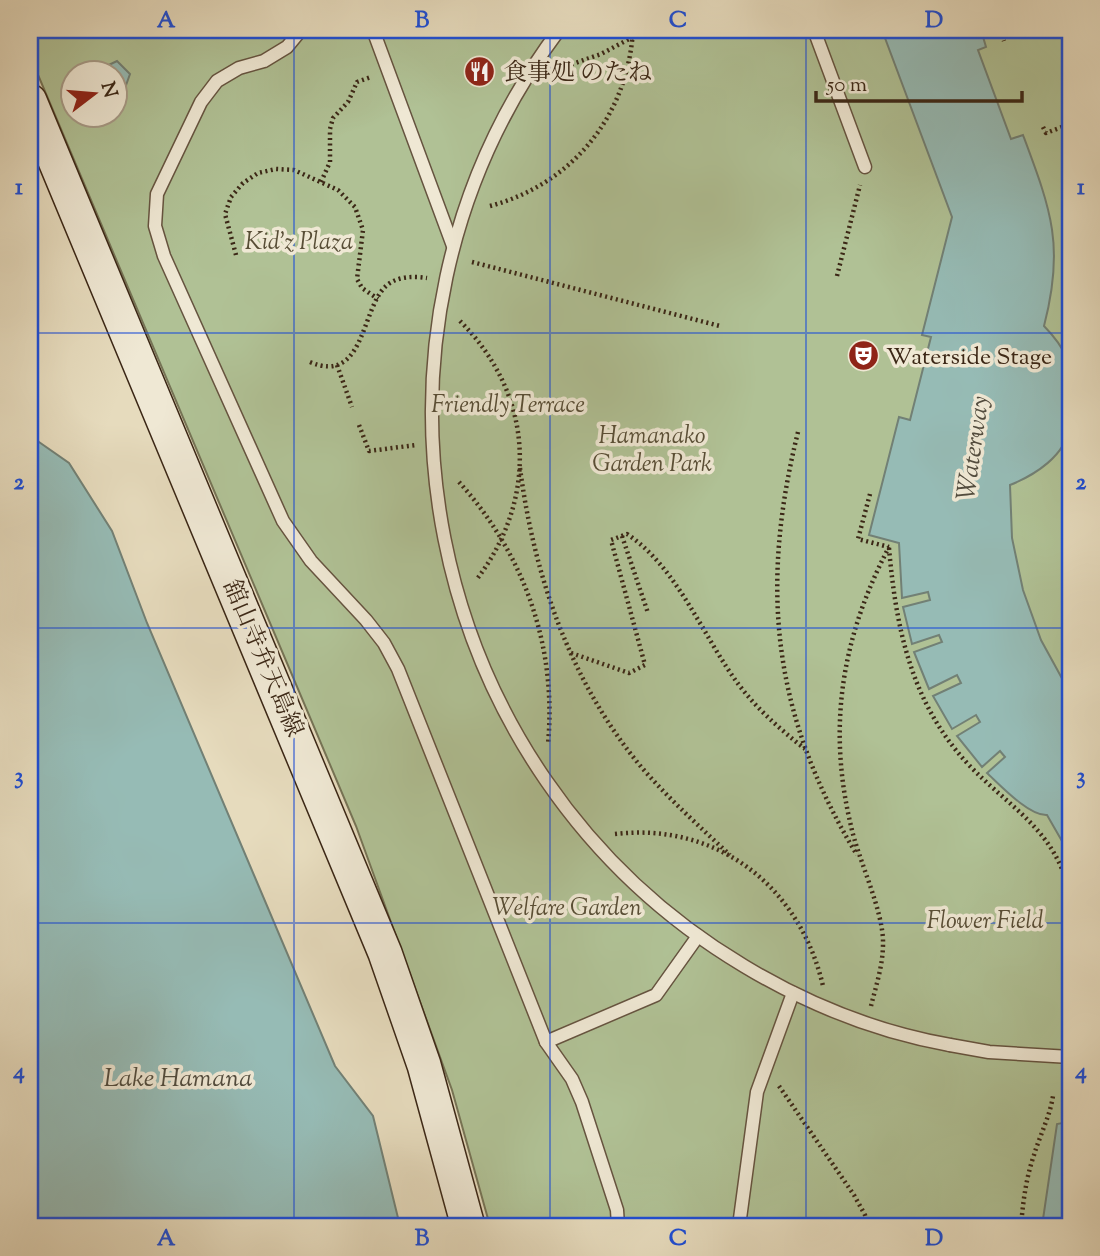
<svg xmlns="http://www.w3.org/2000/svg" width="1100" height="1256" font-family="'Sorts Mill Goudy','Noto Serif JP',serif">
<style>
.green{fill:#b0c195;stroke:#767456;stroke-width:2;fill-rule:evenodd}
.water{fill:#96bbb5;stroke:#728075;stroke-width:2}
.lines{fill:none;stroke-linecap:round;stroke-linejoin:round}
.lane-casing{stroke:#665440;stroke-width:15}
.secondary-casing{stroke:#3b2716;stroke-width:36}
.path{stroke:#3b2716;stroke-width:4.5;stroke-dasharray:2 3.5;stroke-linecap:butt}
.lane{stroke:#efe8d4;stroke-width:12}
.secondary{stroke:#efe8d4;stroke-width:33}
.lane-bridge-casing{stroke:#665440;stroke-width:15;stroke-linecap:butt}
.lane-bridge{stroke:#efe8d4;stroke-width:12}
.grid{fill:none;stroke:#1d4ed8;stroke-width:2;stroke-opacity:0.55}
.labels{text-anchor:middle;stroke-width:7;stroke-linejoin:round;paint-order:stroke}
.poi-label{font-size:24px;fill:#3b2716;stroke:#efe8d4;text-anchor:start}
.park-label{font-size:24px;font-style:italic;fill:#584e36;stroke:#efe8d4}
.street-label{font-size:24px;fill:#3b2716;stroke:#efe8d4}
.water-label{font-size:26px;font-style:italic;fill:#524c3e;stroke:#efe8d4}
.neatline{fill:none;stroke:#1d4ed8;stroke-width:2.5}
.grid-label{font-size:23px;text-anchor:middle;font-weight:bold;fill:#1d4ed8}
</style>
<rect width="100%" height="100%" fill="#e6dbbd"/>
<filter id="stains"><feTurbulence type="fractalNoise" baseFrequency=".00286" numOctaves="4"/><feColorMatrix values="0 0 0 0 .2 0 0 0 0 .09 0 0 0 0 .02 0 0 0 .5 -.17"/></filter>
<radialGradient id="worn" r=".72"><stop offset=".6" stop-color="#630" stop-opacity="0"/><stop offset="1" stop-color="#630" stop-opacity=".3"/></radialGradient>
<path class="green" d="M30,30H1070V1226H490L452,1090L356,826L30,56ZM74,74H116V116H74Z"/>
<g class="water">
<path d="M882,30H981L986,47L978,50L1011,139L1023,135C1051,210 1065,246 1044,326C1068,351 1070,361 1070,394C1070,405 1072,417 1070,427C1065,456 1035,475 1010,485L1012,538L1023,590L1041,640L1070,693V855L1047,815C1029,816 1000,785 987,773L1005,757L1000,751L982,767L957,736L980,722L976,715L952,729L933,696L961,683L957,675L929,689L914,652L942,642L939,635L912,644L903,607L930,600L928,592L902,598L899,543L869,535L899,417L910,420L931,337L922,335L952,217Z"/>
<polygon points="117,61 130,74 116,113 116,74 92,73"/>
<polygon points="30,433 39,442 69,463 112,531 147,623 335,1066 373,1116 400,1226 30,1226"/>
<polygon points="1070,1079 1070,1226 1042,1226 1057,1124 1063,1123"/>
</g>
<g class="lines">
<defs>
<g id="lane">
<polyline points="301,30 287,47 264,61 239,68 217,81 201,102 157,194 155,226 164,256 283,521 311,561 366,620 384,643 398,669 546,1042 572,1079 582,1102 617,1210 618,1226"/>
<polyline points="373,30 453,246"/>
<path d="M559,30C332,333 419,772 744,966C807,1004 877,1032 950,1045"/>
<polyline points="814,30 865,167"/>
<polyline points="546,1042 656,995 698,936"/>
<polyline points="739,1226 757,1092 793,993"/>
</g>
<polyline id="secondary" points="30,101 385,953 424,1065 468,1226"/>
</defs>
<use href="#lane" class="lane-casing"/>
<use href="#secondary" class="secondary-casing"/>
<g class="path">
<polyline points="1000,30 1004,41"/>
<polyline points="561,68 601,54 646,30"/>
<polyline points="1043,127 1046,133 1070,124"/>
<polyline points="321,182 330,162 330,129 333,118 348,102 357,82 371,77"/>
<path d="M490,206C573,184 628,115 633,30"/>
<polyline points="236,255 225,214 231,197 243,183 258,173 276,169 294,170 338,190 355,207 363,230 357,279 362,288 378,299"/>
<polyline points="472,262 720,326"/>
<polyline points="837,276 860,185"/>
<path d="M460,321C534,395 539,497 477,579"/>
<path d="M310,362C364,385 361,311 385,287C396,276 413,276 427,278"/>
<polyline points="337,365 352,407"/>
<polyline points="359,425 369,451 416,445"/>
<path d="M798,432C759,589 773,716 857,855"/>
<path d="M520,468C534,576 571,684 643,769C670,800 700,827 730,855"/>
<path d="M459,482C524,554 557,646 548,744"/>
<polyline points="870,494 858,539 889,547"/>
<polyline points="622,536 648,613"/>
<path d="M889,548C896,628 911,702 967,763C1009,808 1056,829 1070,895"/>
<path d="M571,653L629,673L645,665L611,540L627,534C678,568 703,637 739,685C758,710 780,729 805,749"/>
<path d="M615,834C718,822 800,887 823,986"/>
<path d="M871,1006C876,986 883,965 883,944C884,912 858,859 851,826C827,726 842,637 889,547"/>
<polyline points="1064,1033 1070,990"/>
<polyline points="779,1086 854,1195 865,1215 868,1226"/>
<path d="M1021,1226C1023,1202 1026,1178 1034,1155C1040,1135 1050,1116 1053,1096"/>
</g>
<use href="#lane" class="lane"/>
<use href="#secondary" class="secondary"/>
<defs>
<polyline id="lane-bridge" points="950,1045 989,1052 1070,1057"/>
</defs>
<use href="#lane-bridge" class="lane-bridge-casing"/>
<use href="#lane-bridge" class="lane-bridge"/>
</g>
<path class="grid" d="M294,30V1226M550,30V1226M806,30V1226M30,333H1070M30,628H1070M30,923H1070"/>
<defs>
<symbol id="restaurant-disc" viewBox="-11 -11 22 22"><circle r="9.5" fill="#8f2418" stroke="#efe8d4"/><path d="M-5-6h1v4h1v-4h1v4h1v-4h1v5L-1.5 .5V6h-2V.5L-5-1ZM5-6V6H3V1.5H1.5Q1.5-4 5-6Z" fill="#fff"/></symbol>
<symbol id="theatre-disc" viewBox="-11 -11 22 22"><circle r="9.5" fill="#8f2418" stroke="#efe8d4"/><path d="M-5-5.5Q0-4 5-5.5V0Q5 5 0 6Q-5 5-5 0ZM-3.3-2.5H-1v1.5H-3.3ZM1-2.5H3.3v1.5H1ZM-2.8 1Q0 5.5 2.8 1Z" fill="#fff"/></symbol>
</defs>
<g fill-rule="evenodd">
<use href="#restaurant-disc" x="462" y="54" width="35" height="35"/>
<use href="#theatre-disc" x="846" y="338" width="35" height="35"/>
</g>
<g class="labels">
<g class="poi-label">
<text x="503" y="80">食事処 のたね</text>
<text x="886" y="364">Waterside Stage</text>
</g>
<g class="park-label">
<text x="299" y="249">Kid'z Plaza</text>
<text x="508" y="412">Friendly Terrace</text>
<text x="652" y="443">Hamanako<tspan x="652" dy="28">Garden Park</tspan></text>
<text x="567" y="915">Welfare Garden</text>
<text x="985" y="928">Flower Field</text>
</g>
<g class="street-label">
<text transform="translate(264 658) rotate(67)" y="8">舘山寺弁天島線</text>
</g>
<g class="water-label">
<text transform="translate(972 448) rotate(-82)" y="9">Waterway</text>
<text x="178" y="1086">Lake Hamana</text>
</g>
</g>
<rect width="1100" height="1256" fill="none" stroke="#e6dbbd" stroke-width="77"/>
<g transform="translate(94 94) rotate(74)"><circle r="33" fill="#efe8d4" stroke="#a79b88" stroke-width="2"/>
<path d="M0-5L12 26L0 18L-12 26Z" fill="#8f2418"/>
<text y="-10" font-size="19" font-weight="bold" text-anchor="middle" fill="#3b2716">N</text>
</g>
<path d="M816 91v10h206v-10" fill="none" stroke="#3b2716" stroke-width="3.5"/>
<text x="827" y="91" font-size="21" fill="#3b2716" stroke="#efe8d4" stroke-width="5" paint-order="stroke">50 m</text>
<rect x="38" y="38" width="1024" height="1180" class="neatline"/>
<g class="grid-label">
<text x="166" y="27">A</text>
<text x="422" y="27">B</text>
<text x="678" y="27">C</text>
<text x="934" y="27">D</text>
<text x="19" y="194">1</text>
<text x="1081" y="194">1</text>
<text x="19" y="489">2</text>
<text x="1081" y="489">2</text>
<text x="19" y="783">3</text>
<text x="1081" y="783">3</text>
<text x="19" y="1078">4</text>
<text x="1081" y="1078">4</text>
<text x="166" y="1245">A</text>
<text x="422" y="1245">B</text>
<text x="678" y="1245">C</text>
<text x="934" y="1245">D</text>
</g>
<rect width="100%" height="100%" filter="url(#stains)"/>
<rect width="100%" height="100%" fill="url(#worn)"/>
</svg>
